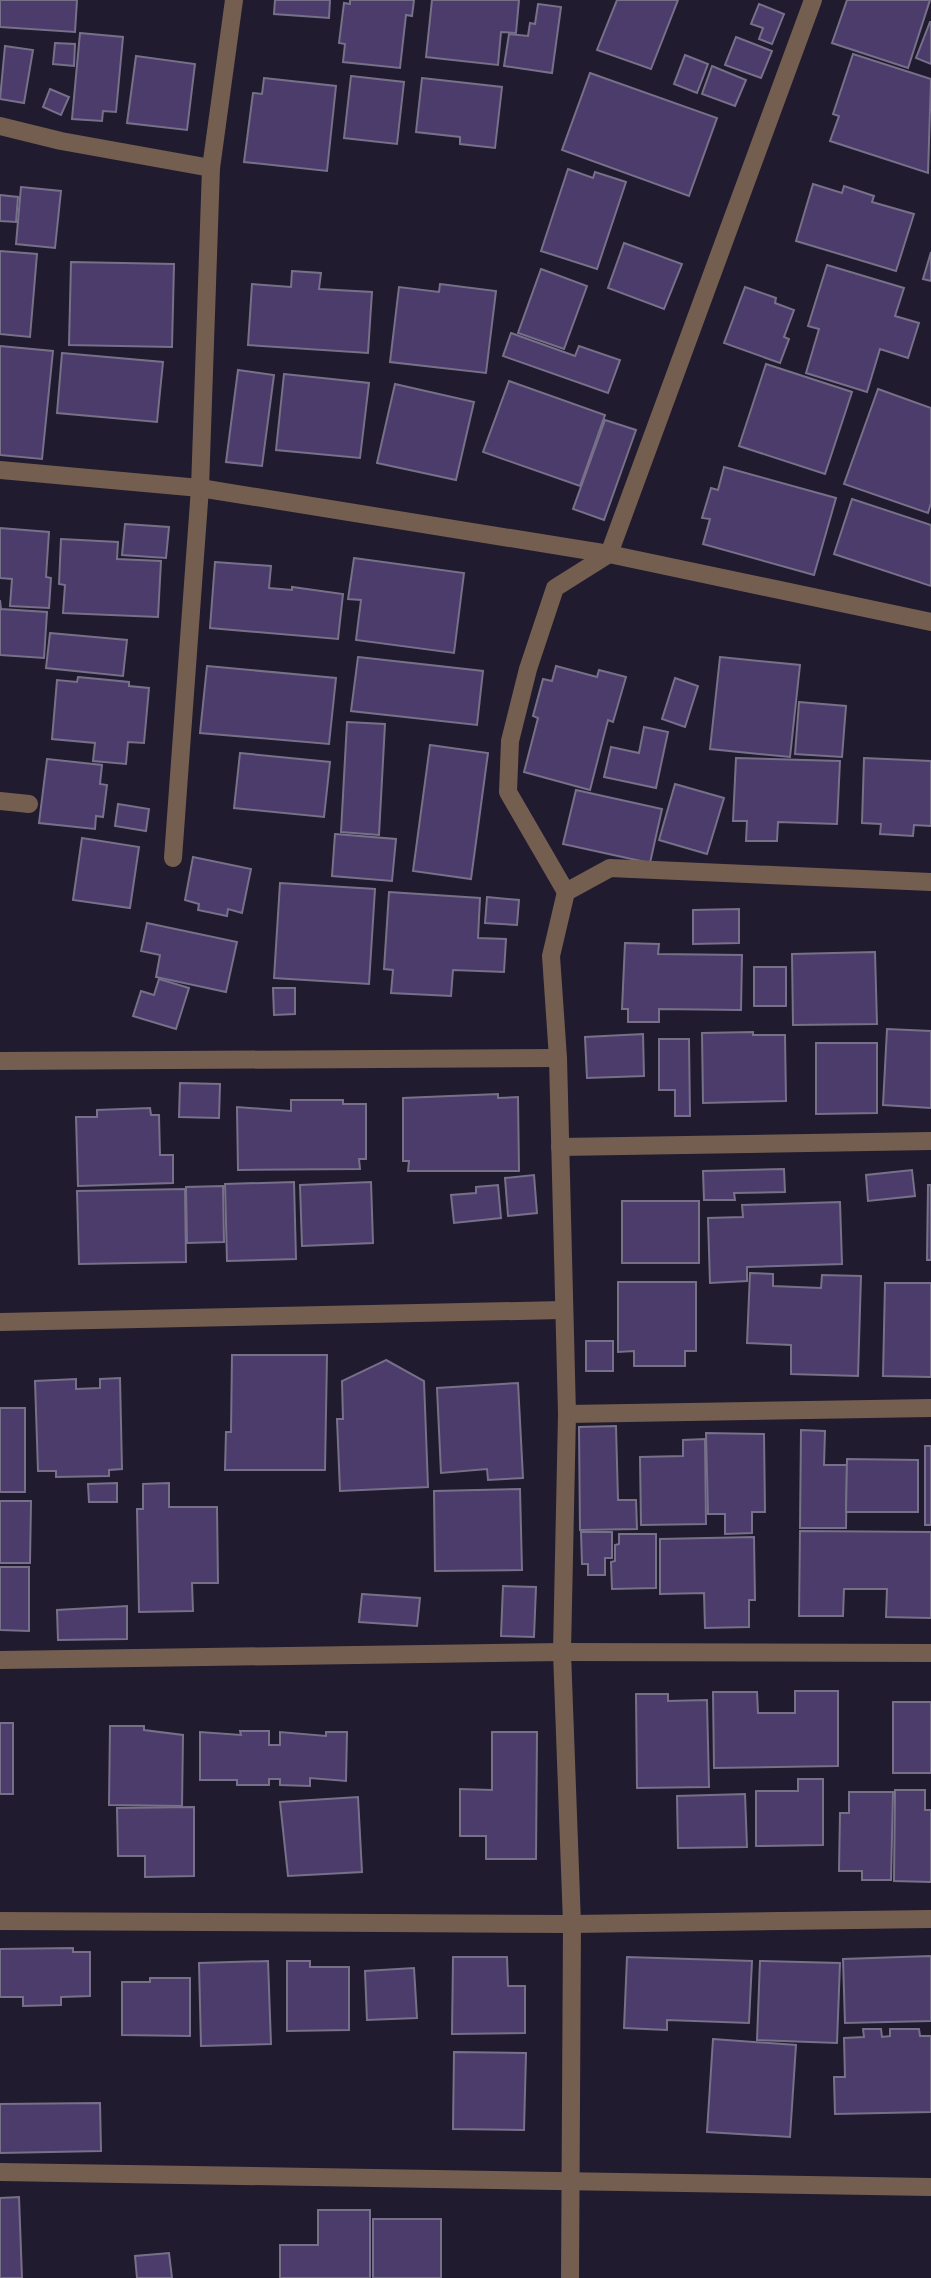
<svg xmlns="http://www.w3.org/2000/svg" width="931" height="2278" font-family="'DejaVu Sans',sans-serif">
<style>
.building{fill:#4b3c6b;stroke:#777089;stroke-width:2}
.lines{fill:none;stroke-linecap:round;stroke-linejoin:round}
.minor{stroke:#745e50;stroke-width:18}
</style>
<rect width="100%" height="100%" fill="#211b2f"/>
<g class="building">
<polygon points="0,0 77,0 75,32 0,27"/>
<polygon points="275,0 330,0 329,18 274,14"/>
<polygon points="350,0 414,0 412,16 406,15 400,68 343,62 345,44 339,43 344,3 350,4"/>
<polygon points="432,0 519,0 516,33 501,32 498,65 426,57"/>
<polygon points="617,0 678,0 651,69 597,50"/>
<polygon points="847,0 930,0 908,68 832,43"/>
<polygon points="538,4 561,7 552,73 504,66 509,34 528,36 530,23 535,24"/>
<polygon points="759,4 784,14 772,44 759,39 763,28 751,24"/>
<polygon points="930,22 931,22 931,64 916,58"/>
<polygon points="80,33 123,37 116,112 103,111 102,121 72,119"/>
<polygon points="736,37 772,51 761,78 725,65"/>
<polygon points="55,43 75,44 74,66 53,64"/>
<polygon points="5,46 33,50 24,103 0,99"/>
<polygon points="853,54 931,79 928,173 830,141 839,116 833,114"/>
<polygon points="685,55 708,64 697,93 674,84"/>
<polygon points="136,56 195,64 187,130 127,123"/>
<polygon points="712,66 746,80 735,106 702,94"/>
<polygon points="590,73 717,118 689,196 562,150"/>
<polygon points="351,76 404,82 397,144 344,138"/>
<polygon points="264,78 336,86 327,171 244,162 253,93 262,94"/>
<polygon points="422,78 502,87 495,148 460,144 460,137 416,132"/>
<polygon points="50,89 69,97 61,115 43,107"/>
<polygon points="568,169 593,178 595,172 626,182 597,269 541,251"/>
<polygon points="813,184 842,193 844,186 874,196 872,202 914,214 896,271 796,241"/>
<polygon points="21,187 61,191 55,248 16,244"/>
<polygon points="0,195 18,197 16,222 0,221"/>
<polygon points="624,243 682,264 664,309 608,288"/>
<polygon points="0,251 37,254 30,337 0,334"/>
<polygon points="931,252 931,281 923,279"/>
<polygon points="71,262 174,264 172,347 69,345"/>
<polygon points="827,265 904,288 895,316 919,323 908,358 880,349 867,392 806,373 819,329 808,326"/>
<polygon points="541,269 587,286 564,349 518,333"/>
<polygon points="292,271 321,273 319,289 372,292 368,353 248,345 252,284 291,287"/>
<polygon points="440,284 496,291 486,373 390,362 399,287 439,292"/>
<polygon points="745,287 776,298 775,303 794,310 784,337 789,339 780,363 724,343"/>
<polygon points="511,333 575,356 579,346 620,360 608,393 503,356"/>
<polygon points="0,346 53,351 42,459 0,455"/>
<polygon points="62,353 163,362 157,422 57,413"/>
<polygon points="766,364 852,392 825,474 739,446"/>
<polygon points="238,370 274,375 262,466 226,462"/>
<polygon points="284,374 369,383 360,458 276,450"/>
<polygon points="509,381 605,415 580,486 483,452"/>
<polygon points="395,384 474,402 456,480 377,463"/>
<polygon points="878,389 931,408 931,503 928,513 844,484"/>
<polygon points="605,420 636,430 604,520 573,509"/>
<polygon points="724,467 836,498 814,575 703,544 710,519 702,518 711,488 718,490"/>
<polygon points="852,499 931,525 931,586 834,554"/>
<polygon points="125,524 169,527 166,558 122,555"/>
<polygon points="0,528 49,532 46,577 51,578 49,608 10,606 12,579 0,578"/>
<polygon points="61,539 118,542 117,559 161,561 158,617 63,613 65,585 59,584"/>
<polygon points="354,558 464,573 454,653 356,640 361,600 348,599"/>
<polygon points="215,562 271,566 269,588 292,590 292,587 343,594 338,639 210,628"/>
<polygon points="0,600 1,609 47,612 44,658 0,655"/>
<polygon points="50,633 127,640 123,676 46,668"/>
<polygon points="358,657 483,671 477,725 351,711"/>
<polygon points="720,657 800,665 790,757 710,749"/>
<polygon points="207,666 336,678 329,744 200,733"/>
<polygon points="556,666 597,677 599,670 626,677 613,722 608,720 590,790 524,772 538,718 533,716 543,679 552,681"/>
<polygon points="78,677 129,682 129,686 149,688 144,743 128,742 126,764 93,761 95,743 52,739 57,680 77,682"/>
<polygon points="675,678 698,686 685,727 662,719"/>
<polygon points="799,702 846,706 842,757 795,754"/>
<polygon points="347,722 385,724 379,835 341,832"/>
<polygon points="644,727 668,732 656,788 604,777 611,747 639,753"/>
<polygon points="430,745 488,753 471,879 413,871"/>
<polygon points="240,753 330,762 324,817 234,808"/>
<polygon points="736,758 840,761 837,824 778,822 777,841 746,841 747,821 733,821"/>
<polygon points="864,758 931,761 931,826 914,825 913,836 880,834 881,824 862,823"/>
<polygon points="47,759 102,765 100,784 107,785 103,817 96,816 95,829 39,823"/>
<polygon points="675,784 724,798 707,854 659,840"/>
<polygon points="576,790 662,809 650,863 563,844"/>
<polygon points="118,804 149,809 146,831 115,826"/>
<polygon points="335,834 396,839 392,881 332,876"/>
<polygon points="82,838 139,847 130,908 73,900"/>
<polygon points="193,857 251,869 242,913 228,909 227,916 198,910 199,904 185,900"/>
<polygon points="280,883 375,889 369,984 274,978"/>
<polygon points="389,892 480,898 478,938 506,939 504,972 453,970 451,996 391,993 393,970 384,969"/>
<polygon points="487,897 519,900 517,925 485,923"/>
<polygon points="739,909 739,943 693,944 693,910"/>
<polygon points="147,923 237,942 226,992 156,977 160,955 141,951"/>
<polygon points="625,943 659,944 658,954 742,955 741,1010 659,1009 659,1022 628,1022 628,1009 622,1009"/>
<polygon points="875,952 877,1024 793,1025 792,954"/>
<rect x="754" y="967" width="32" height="39"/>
<polygon points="159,979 189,988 176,1029 133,1016 141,991 154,995"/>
<polygon points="273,988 295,988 295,1014 274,1015"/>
<polygon points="887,1029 931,1031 931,1108 883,1105"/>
<polygon points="753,1032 753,1035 785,1035 786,1101 703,1103 702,1033"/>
<polygon points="643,1034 644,1076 587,1078 585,1037"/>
<polygon points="659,1039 689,1039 690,1116 675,1116 675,1090 659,1090"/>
<polygon points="816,1043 877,1043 877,1113 816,1114"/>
<polygon points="180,1083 220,1084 219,1118 179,1117"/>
<polygon points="498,1094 498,1098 518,1097 519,1171 408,1171 409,1161 403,1161 403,1098"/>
<polygon points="291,1100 343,1100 343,1104 366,1104 366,1159 359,1159 360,1169 238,1170 237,1107 291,1111"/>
<polygon points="150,1108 151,1115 159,1115 160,1155 173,1155 173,1183 78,1186 76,1117 97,1117 97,1110"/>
<polygon points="784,1169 785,1192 734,1193 735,1200 704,1200 703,1171"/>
<polygon points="912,1170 915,1196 868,1201 866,1175"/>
<polygon points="534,1175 537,1213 508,1216 505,1178"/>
<polygon points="294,1182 296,1259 227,1261 225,1184"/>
<polygon points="371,1182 373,1243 302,1246 300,1185"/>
<polygon points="498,1185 501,1218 454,1223 451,1195 476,1193 476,1187"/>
<polygon points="928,1185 931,1185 931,1260 927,1260"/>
<polygon points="223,1186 224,1242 187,1243 186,1187"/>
<polygon points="185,1189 186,1262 79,1264 77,1191"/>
<rect x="622" y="1201" width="77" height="62"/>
<polygon points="840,1202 842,1264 747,1267 747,1281 710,1283 708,1218 743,1217 742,1205"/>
<polygon points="750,1273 773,1274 773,1286 821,1288 822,1275 861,1276 858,1376 791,1374 791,1345 747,1343"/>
<polygon points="618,1282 696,1282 696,1351 685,1351 685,1366 634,1366 634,1351 618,1352"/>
<polygon points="885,1283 931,1283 931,1377 883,1376"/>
<rect x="586" y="1341" width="27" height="30"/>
<polygon points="232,1355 327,1355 325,1470 225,1470 226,1432 231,1432"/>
<polygon points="386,1360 424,1381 428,1487 340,1491 337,1419 343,1419 342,1381"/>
<polygon points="120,1378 122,1469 109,1470 109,1476 56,1477 56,1471 38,1471 35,1381 76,1379 76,1389 100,1388 100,1379"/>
<polygon points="518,1383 523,1478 488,1480 487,1469 441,1473 437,1388"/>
<rect x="0" y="1408" width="25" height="84"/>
<polygon points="616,1426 618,1500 636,1500 637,1529 580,1530 579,1427"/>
<polygon points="801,1430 825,1431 824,1465 847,1465 846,1528 800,1528"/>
<polygon points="706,1433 764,1434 765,1512 752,1512 752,1533 725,1534 725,1514 708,1514"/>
<polygon points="705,1439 706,1524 641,1525 640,1457 683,1456 683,1440"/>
<rect x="925" y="1446" width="6" height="79"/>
<polygon points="847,1459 918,1460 918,1512 846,1512"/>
<polygon points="117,1483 117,1502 89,1502 88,1484"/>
<polygon points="169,1483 169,1507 217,1507 218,1583 192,1583 193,1611 139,1612 137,1509 143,1509 143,1484"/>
<polygon points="520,1489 522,1570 435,1571 434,1491"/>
<polygon points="0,1501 31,1501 30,1563 0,1563"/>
<polygon points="800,1531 931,1532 931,1618 886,1617 887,1589 844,1589 843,1616 799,1616"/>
<polygon points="581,1532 612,1532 612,1558 605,1558 605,1575 588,1575 588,1564 582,1564"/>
<polygon points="619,1534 656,1534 656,1588 612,1589 611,1562 615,1561 615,1545 619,1544"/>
<polygon points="754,1537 755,1600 749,1600 749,1627 705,1628 704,1593 660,1594 660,1539"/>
<polygon points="0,1567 29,1567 29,1631 0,1630"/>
<polygon points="503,1586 536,1587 534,1637 501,1636"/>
<polygon points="362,1594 420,1598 417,1626 359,1622"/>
<polygon points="127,1606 127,1639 58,1640 57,1610"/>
<polygon points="795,1691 838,1691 838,1766 714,1768 713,1692 757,1692 758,1713 795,1713"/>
<polygon points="636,1694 668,1694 668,1701 707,1700 709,1787 637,1788"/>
<rect x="893" y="1702" width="38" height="71"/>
<rect x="0" y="1723" width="13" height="71"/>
<polygon points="110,1726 144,1726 144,1730 183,1735 182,1806 109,1805"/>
<polygon points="240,1731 269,1731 269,1745 280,1745 280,1732 326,1736 326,1732 347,1732 346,1781 310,1778 310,1786 280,1785 280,1779 269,1779 269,1785 237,1785 237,1780 200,1780 200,1732 241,1735"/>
<polygon points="492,1732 537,1732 536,1859 486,1859 486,1836 460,1836 460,1789 492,1790"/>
<polygon points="798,1779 823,1779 823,1845 756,1846 756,1791 798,1791"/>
<polygon points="895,1790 925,1790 925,1810 931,1810 931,1882 894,1881"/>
<polygon points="849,1792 893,1792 891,1880 862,1880 862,1871 839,1871 840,1813 849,1813"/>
<polygon points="745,1794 747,1847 678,1848 677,1796"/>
<polygon points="358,1797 362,1872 288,1876 280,1802"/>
<polygon points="194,1807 194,1876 145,1877 145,1856 118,1856 117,1808"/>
<polygon points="73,1948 73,1952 90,1952 90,1996 61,1997 61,2005 23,2006 23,1997 0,1997 0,1949"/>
<polygon points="931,1956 931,2021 845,2023 843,1959"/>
<polygon points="453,1957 507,1957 508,1986 525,1986 525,2033 452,2034"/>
<polygon points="627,1957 752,1961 749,2023 667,2020 667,2030 624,2028"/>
<polygon points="268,1961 271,2044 201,2046 199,1963"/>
<polygon points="287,1961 310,1961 310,1967 349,1967 349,2030 287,2031"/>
<polygon points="760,1961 840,1963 837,2043 757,2040"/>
<polygon points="414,1968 417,2018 367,2020 365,1971"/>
<polygon points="150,1978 190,1978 190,2036 122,2035 122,1982 150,1982"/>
<polygon points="863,2029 881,2029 882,2037 890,2036 890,2029 919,2029 920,2036 931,2036 931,2112 835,2114 834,2077 845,2077 844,2038 864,2037"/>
<polygon points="713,2039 796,2045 790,2137 707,2132"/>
<polygon points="454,2052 526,2053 524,2130 453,2129"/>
<polygon points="100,2103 101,2151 0,2153 0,2104"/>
<polygon points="19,2197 22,2278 0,2278 0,2198"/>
<polygon points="318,2210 370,2210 370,2278 280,2278 280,2245 318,2245"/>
<rect x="373" y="2219" width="68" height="59"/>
<polygon points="169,2253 172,2278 137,2278 135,2256"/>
</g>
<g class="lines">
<g class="minor">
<polyline points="0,126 61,141 211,168"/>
<polyline points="0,470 200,488 609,554 931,622"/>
<polyline points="0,801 29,804"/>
<polyline points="173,858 200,488 211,168 234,0"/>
<polyline points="566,892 508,792 510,741 528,669 555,588 609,554 813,0"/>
<polyline points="0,1061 558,1058"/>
<polyline points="560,1147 931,1141"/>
<polyline points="0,1322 562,1310"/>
<polyline points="567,1414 931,1408"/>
<polyline points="0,1660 562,1652 931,1653"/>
<polyline points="0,1921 572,1924 931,1919"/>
<polyline points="0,2172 931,2187"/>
<polyline points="570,2278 572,1924 562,1652 567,1414 558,1058 551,956 566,892 610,868 931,882"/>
</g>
</g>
</svg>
